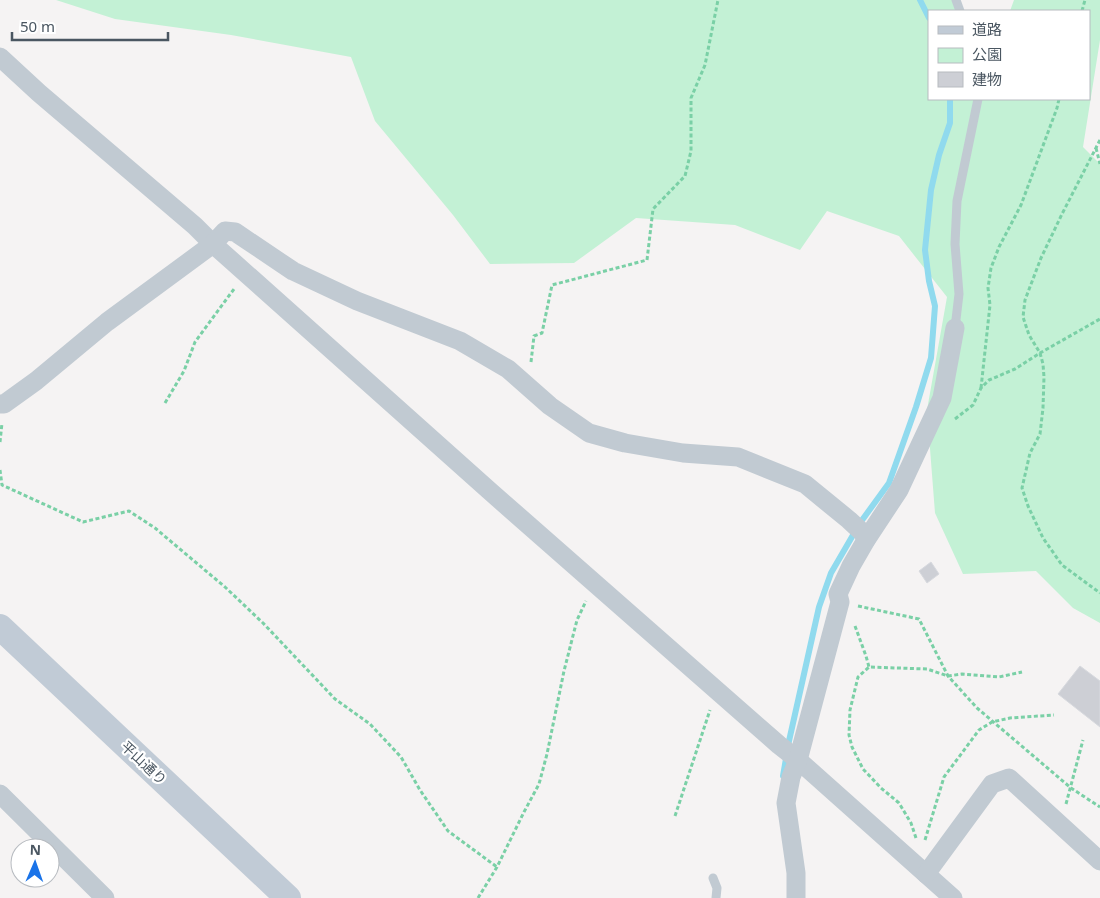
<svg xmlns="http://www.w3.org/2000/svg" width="1100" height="898" font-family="'Noto Sans','Noto Sans JP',sans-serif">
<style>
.green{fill:#c3f1d5}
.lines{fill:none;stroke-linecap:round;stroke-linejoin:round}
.stream{stroke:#90daee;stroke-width:6}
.building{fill:#cdcfd5;stroke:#d7d9de}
.path{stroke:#7ad0a6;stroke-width:3;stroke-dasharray:4 2.5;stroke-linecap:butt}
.lane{stroke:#c1cad2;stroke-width:9}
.street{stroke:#c1cad2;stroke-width:19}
.secondary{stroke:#c1cbd6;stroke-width:26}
.labels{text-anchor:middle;stroke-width:4.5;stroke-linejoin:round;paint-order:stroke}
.street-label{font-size:14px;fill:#4a5661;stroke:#fff}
</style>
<rect width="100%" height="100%" fill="#f5f3f3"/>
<polygon class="green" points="56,0 955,0 964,11 929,11 929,99 1089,99 1089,11 1010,11 1014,0 1100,0 1100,40 1083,147 1100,164 1100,623 1073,608 1036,571 963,574 935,513 927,410 947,297 899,236 827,211 800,250 735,225 636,218 574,263 490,264 453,215 375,121 351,57 231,35 115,19"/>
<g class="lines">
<g class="stream">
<polyline points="920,0 929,18"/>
<polyline points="783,776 789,741 819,607 831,573 860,523 889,483 916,407 931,358 935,306 929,281 925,250 931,190 939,155 950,123 950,99"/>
</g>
</g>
<g class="building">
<polygon points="931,562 939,574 927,583 919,571"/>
<polygon points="1080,666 1100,681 1100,727 1058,694"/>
</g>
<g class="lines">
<g class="path">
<polyline points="1082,11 1085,0"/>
<polyline points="1100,140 1062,214 1041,258 1025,300 1023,317 1029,335 1040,353 1043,364 1044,377 1043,408 1040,434 1030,453 1022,488 1028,506 1043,538 1062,565 1100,593"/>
<polyline points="1096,148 1100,164"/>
<polyline points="531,362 534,336 542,333 552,285 647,260 653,209 685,176 691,151 691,98 705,65 718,0"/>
<polyline points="981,388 990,305 988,288 991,268 999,247 1021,205 1057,108 1059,99"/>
<polyline points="165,403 184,371 195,342 234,289"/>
<polyline points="955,419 973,405 981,388 989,380 1015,369 1040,353 1100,319"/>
<polyline points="0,442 2,423"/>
<polyline points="0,470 2,485 83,522 129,511 155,528 225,587 263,623 335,699 370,724 401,757 420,790 448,831 497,867"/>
<polyline points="858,606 919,619 948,676 977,708 1071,788 1100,807"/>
<polyline points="855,626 866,656 869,667"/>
<polyline points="1066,804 1083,740"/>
<polyline points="675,816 710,710"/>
<polyline points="916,838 911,823 899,803 881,788 863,769 852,747 849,735 850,710 858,677 869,667 927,669 948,676 962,674 999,677 1022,672"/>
<polyline points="925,840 944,777 979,730 992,722 1010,718 1054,715"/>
<polyline points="478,898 497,867 524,812 539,784 547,754 564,671 577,620 586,601"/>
</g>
<g class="lane">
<polyline points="956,0 960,11"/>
<polyline points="955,328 959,294 955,244 957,201 978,99"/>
<polyline points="713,878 717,888 716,898"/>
</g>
<g class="street">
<polyline points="0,57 39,93 195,226 213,244 492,493 779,745 798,760 953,898"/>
<polyline points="0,404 4,404 36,381 107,322 213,244 225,231 235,232 293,271 357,301 460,341 508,369 550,406 589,433 625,443 683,453 738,457 805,484 849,520 863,533 866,540"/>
<polyline points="0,794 105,898"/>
<polyline points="926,874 992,784 1009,778 1100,861"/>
<polyline points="796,898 796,873 786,803 791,777 798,760 840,602 838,594 851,566 866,540 899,490 942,398 955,328"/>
</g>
<polyline class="secondary" points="0,627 288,898"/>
</g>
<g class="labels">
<g class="street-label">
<text transform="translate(144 763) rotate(43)" y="5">平山通り</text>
</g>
</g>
<rect x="928" y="10" width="162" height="90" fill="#ffffff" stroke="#b7bbc0"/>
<rect x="938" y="26" width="25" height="8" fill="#c1cbd6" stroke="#b7bbc0"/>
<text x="972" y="35" font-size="15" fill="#4a5661">道路</text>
<rect x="938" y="48" width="25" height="15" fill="#c3f1d5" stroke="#b7bbc0"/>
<text x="972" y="60" font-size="15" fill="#4a5661">公園</text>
<rect x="938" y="72" width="25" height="15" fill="#cdcfd5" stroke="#b7bbc0"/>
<text x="972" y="85" font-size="15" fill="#4a5661">建物</text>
<g transform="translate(35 863) rotate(2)"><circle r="24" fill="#ffffff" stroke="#b7bbc0"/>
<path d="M0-4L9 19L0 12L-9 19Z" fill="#1a73e8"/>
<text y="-8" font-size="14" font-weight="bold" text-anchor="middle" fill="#4a5661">N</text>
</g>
<path d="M12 32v8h156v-8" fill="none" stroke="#4a5661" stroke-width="2.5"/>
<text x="20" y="32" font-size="15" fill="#4a5661" stroke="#ffffff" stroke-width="4" paint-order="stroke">50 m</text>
</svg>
